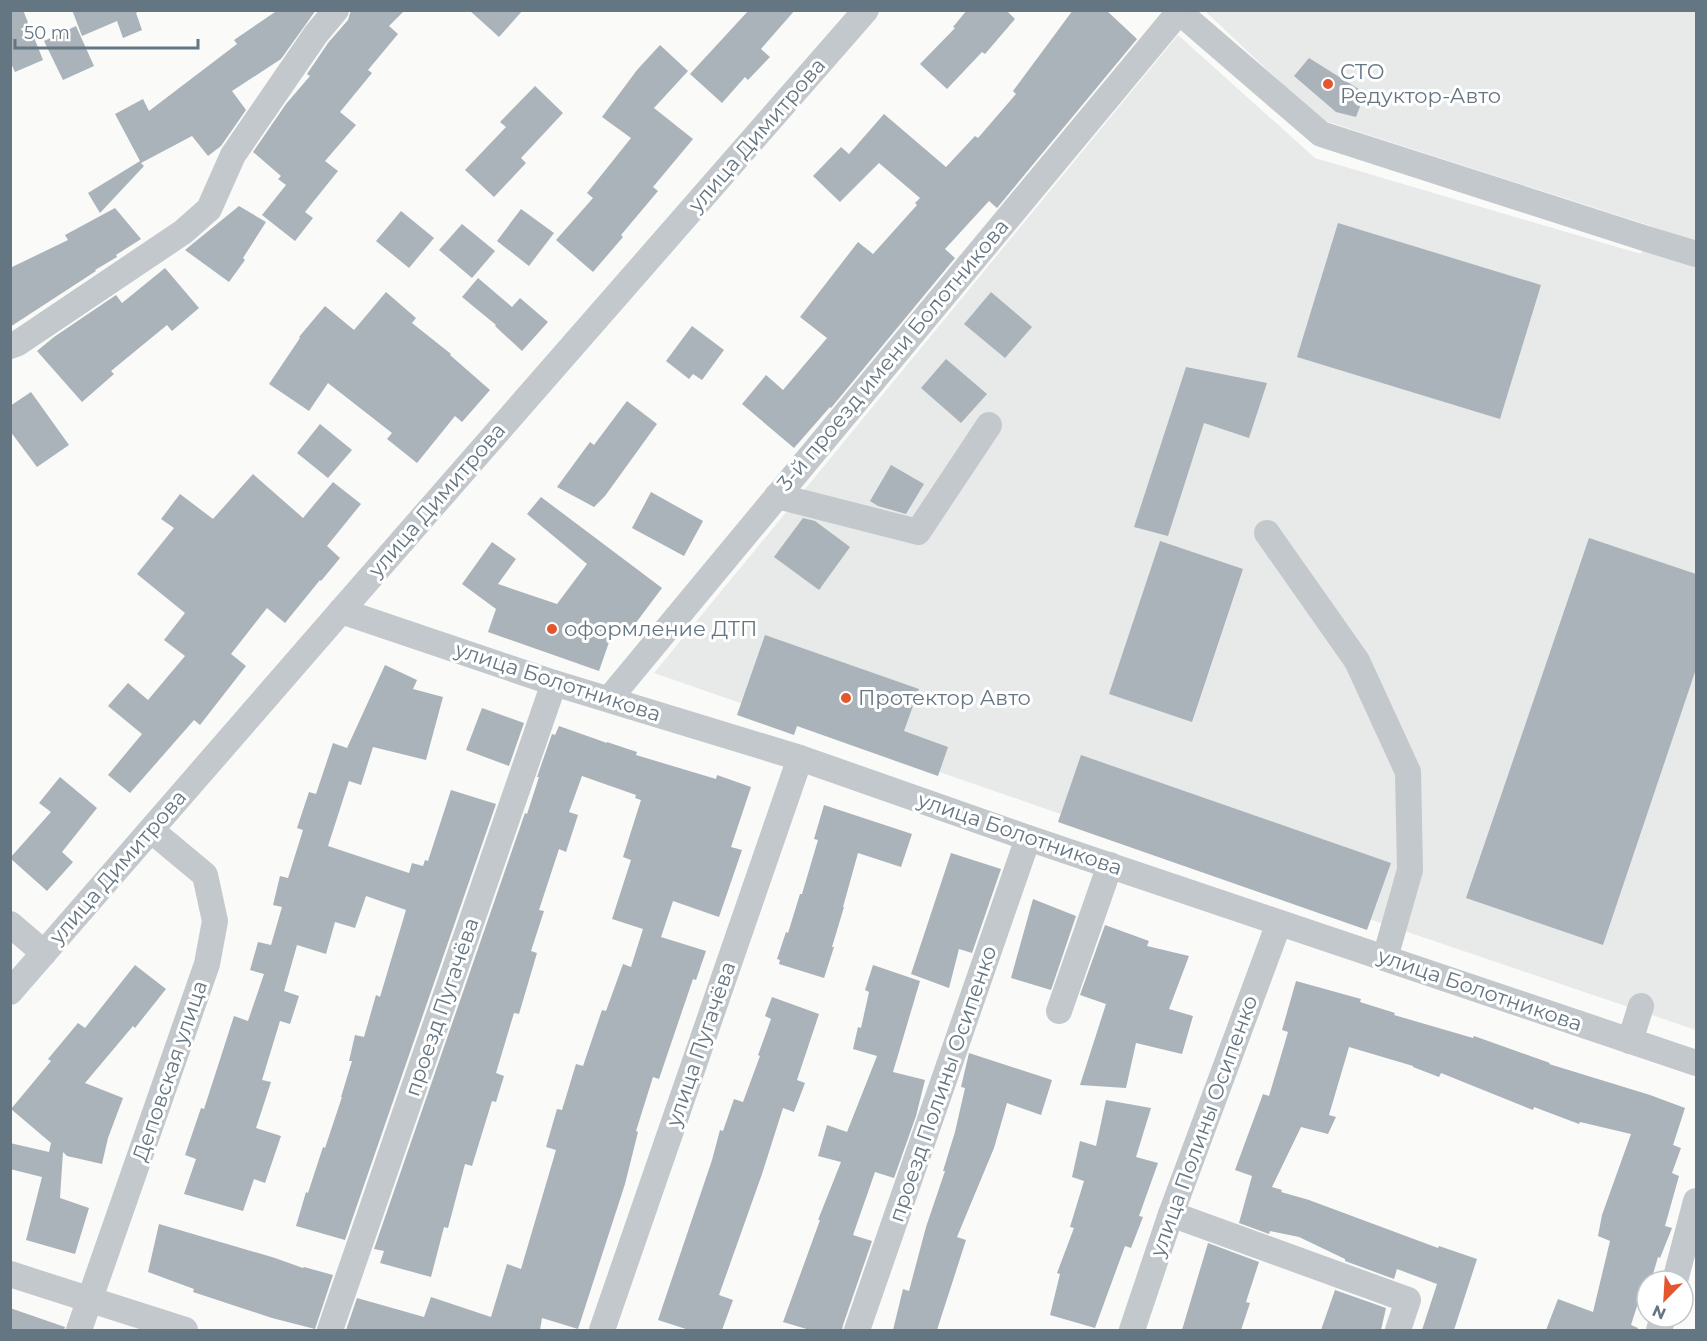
<svg xmlns="http://www.w3.org/2000/svg" width="1707" height="1341" font-family="Montserrat,sans-serif">
<style>
.built{fill:#e8e9e9}
.building{fill:#aab3b9}
.lines{fill:none;stroke-linecap:round;stroke-linejoin:round}
.minor{stroke:#c3c8cc;stroke-width:26}
.poi-dot{fill:#e4572e;stroke:#fff;stroke-width:2}
.labels{text-anchor:middle;stroke-width:6;stroke-linejoin:round;paint-order:stroke}
.poi-label{font-size:21px;fill:#657683;stroke:#fff;text-anchor:start}
.street-label{font-size:21px;fill:#657683;stroke:#fff}
</style>
<rect width="100%" height="100%" fill="#fafaf8"/>
<polygon class="built" points="1205,11 1696,11 1696,1030 1046,809 654,673 1178,35 1315,158 1641,254 1651,226 1319,119"/>
<g class="building">
<polygon points="10,10 23,10 43,60 15,72 10,61"/>
<polygon points="72,10 141,10 136,13 142,30 123,38 117,21 82,36"/>
<polygon points="278,10 316,10 281,59 232,91 246,110 221,146 208,156 192,136 141,163 144,166 100,213 88,193 140,161 115,114 143,99 149,111 237,44 234,40"/>
<polygon points="351,10 405,10 389,26 398,34 368,70 372,73 340,112 356,125 325,161 338,171 305,212 313,218 295,241 262,215 286,185 278,179 281,176 253,152 286,104 310,76 307,74 328,43 348,20"/>
<polygon points="469,10 523,10 499,37"/>
<polygon points="749,10 795,10 761,49 770,57 748,80 745,77 722,103 690,74"/>
<polygon points="967,10 1006,10 1015,19 985,54 982,52 947,89 920,64 955,28 953,27"/>
<polygon points="1073,10 1106,10 1137,39 997,208 989,201 945,249 955,258 831,408 830,407 794,448 742,404 766,375 783,390 827,338 800,317 858,242 873,254 917,205 915,203 920,198 879,163 840,202 813,176 841,147 849,154 884,114 946,167 975,136 978,138 1016,94 1013,91"/>
<polygon points="76,26 94,66 63,80 44,41"/>
<polygon points="660,45 688,71 654,108 693,139 653,187 658,191 621,235 623,237 593,272 556,240 593,198 587,193 631,138 602,117 637,70"/>
<polygon points="1309,58 1365,93 1356,117 1336,112 1294,76"/>
<polygon points="535,86 563,113 521,158 526,163 494,197 465,170 506,127 500,122"/>
<polygon points="239,206 266,222 243,258 245,260 229,282 185,250"/>
<polygon points="115,208 141,239 116,255 117,257 95,270 96,271 10,327 10,268 68,240 65,235"/>
<polygon points="521,209 554,233 529,266 497,241"/>
<polygon points="401,211 434,238 409,268 376,241"/>
<polygon points="1338,223 1541,285 1500,419 1297,357"/>
<polygon points="462,224 495,251 472,278 439,250"/>
<polygon points="165,268 199,308 172,331 167,325 111,371 114,374 82,402 37,351 54,337 116,295 122,303"/>
<polygon points="478,278 512,307 520,298 548,322 522,351 495,326 496,325 462,297"/>
<polygon points="386,292 416,318 412,323 451,354 450,355 490,390 462,422 455,416 417,463 387,439 392,433 328,383 309,411 269,384 300,338 299,337 325,306 354,330"/>
<polygon points="991,292 1032,327 1005,358 964,324"/>
<polygon points="692,326 724,350 702,380 693,374 689,379 666,361"/>
<polygon points="946,359 987,394 961,423 921,388"/>
<polygon points="1186,367 1267,383 1249,438 1204,423 1168,536 1134,527"/>
<polygon points="31,392 69,445 37,467 10,431 10,406"/>
<polygon points="627,401 657,424 605,496 594,507 557,487 590,442 594,445"/>
<polygon points="320,424 352,450 328,478 297,453"/>
<polygon points="891,465 924,484 906,514 878,506 870,501"/>
<polygon points="253,474 303,518 333,482 361,504 327,546 340,558 321,581 320,580 285,623 267,608 231,654 246,666 200,725 194,720 130,793 108,775 142,734 108,706 128,683 148,700 185,656 164,640 185,613 137,574 174,528 161,519 180,494 213,519"/>
<polygon points="651,492 703,521 684,556 632,528"/>
<polygon points="541,497 662,588 629,632 616,622 599,671 488,632 496,609 462,584 492,542 516,559 498,584 557,604 587,564 527,514"/>
<polygon points="803,518 815,521 850,547 819,590 774,557"/>
<polygon points="1589,538 1696,574 1696,669 1603,945 1466,898"/>
<polygon points="1160,541 1243,569 1192,722 1109,694"/>
<polygon points="765,635 919,689 904,731 948,747 938,776 797,726 794,735 737,715"/>
<polygon points="385,665 417,680 413,689 443,697 426,760 373,747 361,785 349,781 328,846 409,873 412,863 423,866 425,860 428,861 451,790 496,804 345,1240 296,1226 306,1192 308,1193 323,1147 325,1148 342,1097 341,1097 352,1061 349,1061 355,1035 364,1037 376,995 380,997 406,910 366,896 355,928 335,922 326,954 297,945 284,991 299,996 290,1024 280,1021 262,1080 271,1082 256,1128 281,1136 265,1183 254,1179 243,1211 184,1194 196,1159 185,1155 201,1108 204,1109 234,1016 248,1021 264,974 250,970 258,942 271,945 282,907 273,905 280,876 288,878 303,830 297,828 309,792 316,794 333,743 347,748"/>
<polygon points="482,708 524,723 509,766 466,750"/>
<polygon points="559,726 607,743 607,742 637,752 636,755 716,779 717,775 751,787 731,847 742,850 719,917 673,901 661,937 706,951 696,980 693,979 659,1079 653,1077 636,1131 638,1132 625,1184 578,1329 542,1318 540,1330 346,1330 357,1298 424,1317 431,1297 491,1317 507,1264 521,1269 556,1150 546,1147 557,1109 562,1110 576,1064 583,1066 602,1010 606,1011 623,964 631,967 643,929 612,919 631,860 623,857 641,800 635,798 636,795 582,776 569,812 578,815 566,852 559,849 539,910 544,911 531,951 537,953 519,1014 514,1013 496,1073 504,1076 496,1102 492,1101 472,1166 465,1164 448,1228 444,1227 431,1277 380,1263 384,1251 374,1249 525,813 527,814 539,777 537,777 552,734 555,735"/>
<polygon points="1081,755 1391,863 1367,930 1058,822"/>
<polygon points="60,777 97,808 62,852 73,862 47,891 10,858 51,812 39,803"/>
<polygon points="824,805 912,834 901,867 858,853 843,907 844,907 832,947 834,947 824,978 779,964 780,960 777,959 786,932 788,933 800,894 802,894 818,840 814,839"/>
<polygon points="951,853 1001,869 972,953 959,949 949,988 911,974"/>
<polygon points="1033,899 1076,916 1051,990 1011,978"/>
<polygon points="1105,925 1149,941 1147,946 1189,956 1169,1009 1193,1016 1182,1054 1136,1043 1126,1088 1080,1085 1106,1004 1080,995"/>
<polygon points="135,965 166,989 135,1028 133,1026 85,1083 123,1098 108,1138 102,1164 67,1156 63,1152 60,1198 89,1208 75,1254 26,1240 42,1177 10,1169 10,1143 49,1152 51,1143 11,1109 51,1061 48,1059 78,1023 85,1028"/>
<polygon points="873,965 920,981 893,1072 925,1080 916,1116 894,1178 875,1172 853,1235 872,1241 843,1325 842,1330 810,1330 783,1322 820,1220 818,1220 841,1162 818,1156 827,1125 847,1132 877,1056 853,1049 858,1027 861,1028 869,992 865,990"/>
<polygon points="1296,981 1361,999 1360,1002 1395,1013 1394,1015 1473,1038 1474,1036 1550,1063 1549,1064 1650,1095 1685,1108 1673,1145 1681,1148 1672,1173 1679,1176 1665,1226 1672,1228 1660,1258 1658,1257 1651,1281 1647,1281 1647,1293 1642,1308 1637,1306 1631,1325 1638,1328 1637,1330 1546,1330 1558,1299 1593,1312 1610,1241 1598,1236 1602,1215 1631,1134 1580,1122 1579,1124 1534,1107 1533,1110 1441,1073 1439,1077 1413,1067 1413,1066 1349,1047 1329,1115 1336,1117 1328,1134 1301,1127 1272,1187 1282,1190 1281,1192 1309,1200 1438,1248 1439,1246 1477,1259 1454,1330 1422,1330 1437,1284 1397,1269 1394,1279 1345,1261 1345,1259 1299,1237 1270,1231 1269,1234 1239,1223 1252,1176 1235,1170 1263,1094 1269,1096 1288,1032 1282,1030"/>
<polygon points="772,997 819,1014 797,1080 805,1083 794,1112 783,1108 762,1174 719,1295 733,1300 722,1330 689,1330 658,1320 712,1160 720,1130 723,1131 734,1099 743,1102 760,1056 758,1055 771,1019 765,1016"/>
<polygon points="969,1053 1052,1080 1041,1115 1007,1103 994,1148 957,1237 966,1240 937,1330 893,1330 903,1289 909,1291 926,1227 945,1171 943,1171 955,1132 965,1088 961,1087"/>
<polygon points="1106,1100 1151,1108 1136,1157 1158,1163 1139,1216 1143,1217 1131,1248 1125,1246 1095,1328 1050,1315 1060,1274 1057,1273 1074,1228 1070,1227 1084,1181 1072,1177 1080,1141 1096,1146"/>
<polygon points="159,1224 275,1258 303,1268 304,1267 333,1275 315,1329 272,1318 193,1292 194,1289 148,1272"/>
<polygon points="1208,1243 1259,1262 1246,1302 1250,1303 1241,1330 1182,1330"/>
<polygon points="1335,1290 1386,1308 1381,1330 1321,1330"/>
<polygon points="10,1308 65,1327 64,1330 10,1330"/>
</g>
<g class="lines">
<g class="minor">
<polyline points="1177,10 1321,134 1647,239 1696,254"/>
<polyline points="10,346 18,343 183,232 209,209 233,155 316,34 336,10"/>
<polyline points="777,496 918,532 989,425"/>
<polyline points="1267,533 1357,661 1408,772 1410,870 1385,958"/>
<polyline points="341,611 554,683 800,758 1028,838 1696,1063"/>
<polyline points="609,699 1178,13"/>
<polyline points="10,924 44,953"/>
<polyline points="10,992 341,611 866,10"/>
<polyline points="1059,1011 1110,865"/>
<polyline points="1630,1041 1641,1006"/>
<polyline points="1171,1214 1408,1300 1398,1330"/>
<polyline points="10,1274 185,1330"/>
<polyline points="1675,1281 1696,1201"/>
<polyline points="79,1330 207,964 215,921 205,875 151,830"/>
<polyline points="330,1330 554,683"/>
<polyline points="602,1330 800,758"/>
<polyline points="857,1330 1028,838"/>
<polyline points="1132,1330 1171,1214 1279,923"/>
<polyline points="1659,1330 1663,1317"/>
</g>
</g>
<g class="poi-dot">
<circle cx="1328" cy="84" r="6"/>
<circle cx="552" cy="629" r="6"/>
<circle cx="846" cy="698" r="6"/>
</g>
<g class="labels">
<g class="poi-label">
<text x="1340" y="79">СТО<tspan x="1340" dy="24">Редуктор-Авто</tspan></text>
<text x="564" y="636">оформление ДТП</text>
<text x="858" y="705">Протектор Авто</text>
</g>
<g class="street-label">
<text transform="translate(757 135) rotate(-49)" y="7">улица Димитрова</text>
<text transform="translate(893 355) rotate(-50)" y="7">3-й проезд имени Болотникова</text>
<text transform="translate(437 500) rotate(-49)" y="7">улица Димитрова</text>
<text transform="translate(558 682) rotate(18)" y="7">улица Болотникова</text>
<text transform="translate(1020 834) rotate(19)" y="7">улица Болотникова</text>
<text transform="translate(118 867) rotate(-49)" y="7">улица Димитрова</text>
<text transform="translate(1480 990) rotate(19)" y="7">улица Болотникова</text>
<text transform="translate(442 1007) rotate(-71)" y="7">проезд Пугачёва</text>
<text transform="translate(701 1044) rotate(-71)" y="7">улица Пугачёва</text>
<text transform="translate(170 1071) rotate(-71)" y="7">Деповская улица</text>
<text transform="translate(943 1084) rotate(-71)" y="7">проезд Полины Осипенко</text>
<text transform="translate(1204 1126) rotate(-70)" y="7">улица Полины Осипенко</text>
</g>
</g>
<rect width="1707" height="1341" fill="none" stroke="#657683" stroke-width="24"/>
<g transform="translate(1665 1299) rotate(204)"><circle r="28" fill="#ffffff" stroke="#c1c8cd" stroke-width="1.5"/>
<path d="M0-4.5L10 22L0 15L-10 22Z" fill="#e4572e"/>
<text y="-9" font-size="16" font-weight="bold" text-anchor="middle" fill="#657683">N</text>
</g>
<path d="M15 39v9h183v-9" fill="none" stroke="#657683" stroke-width="3"/>
<text x="24" y="39" font-size="18" fill="#657683" stroke="#ffffff" stroke-width="4.5" paint-order="stroke">50 m</text>
</svg>
